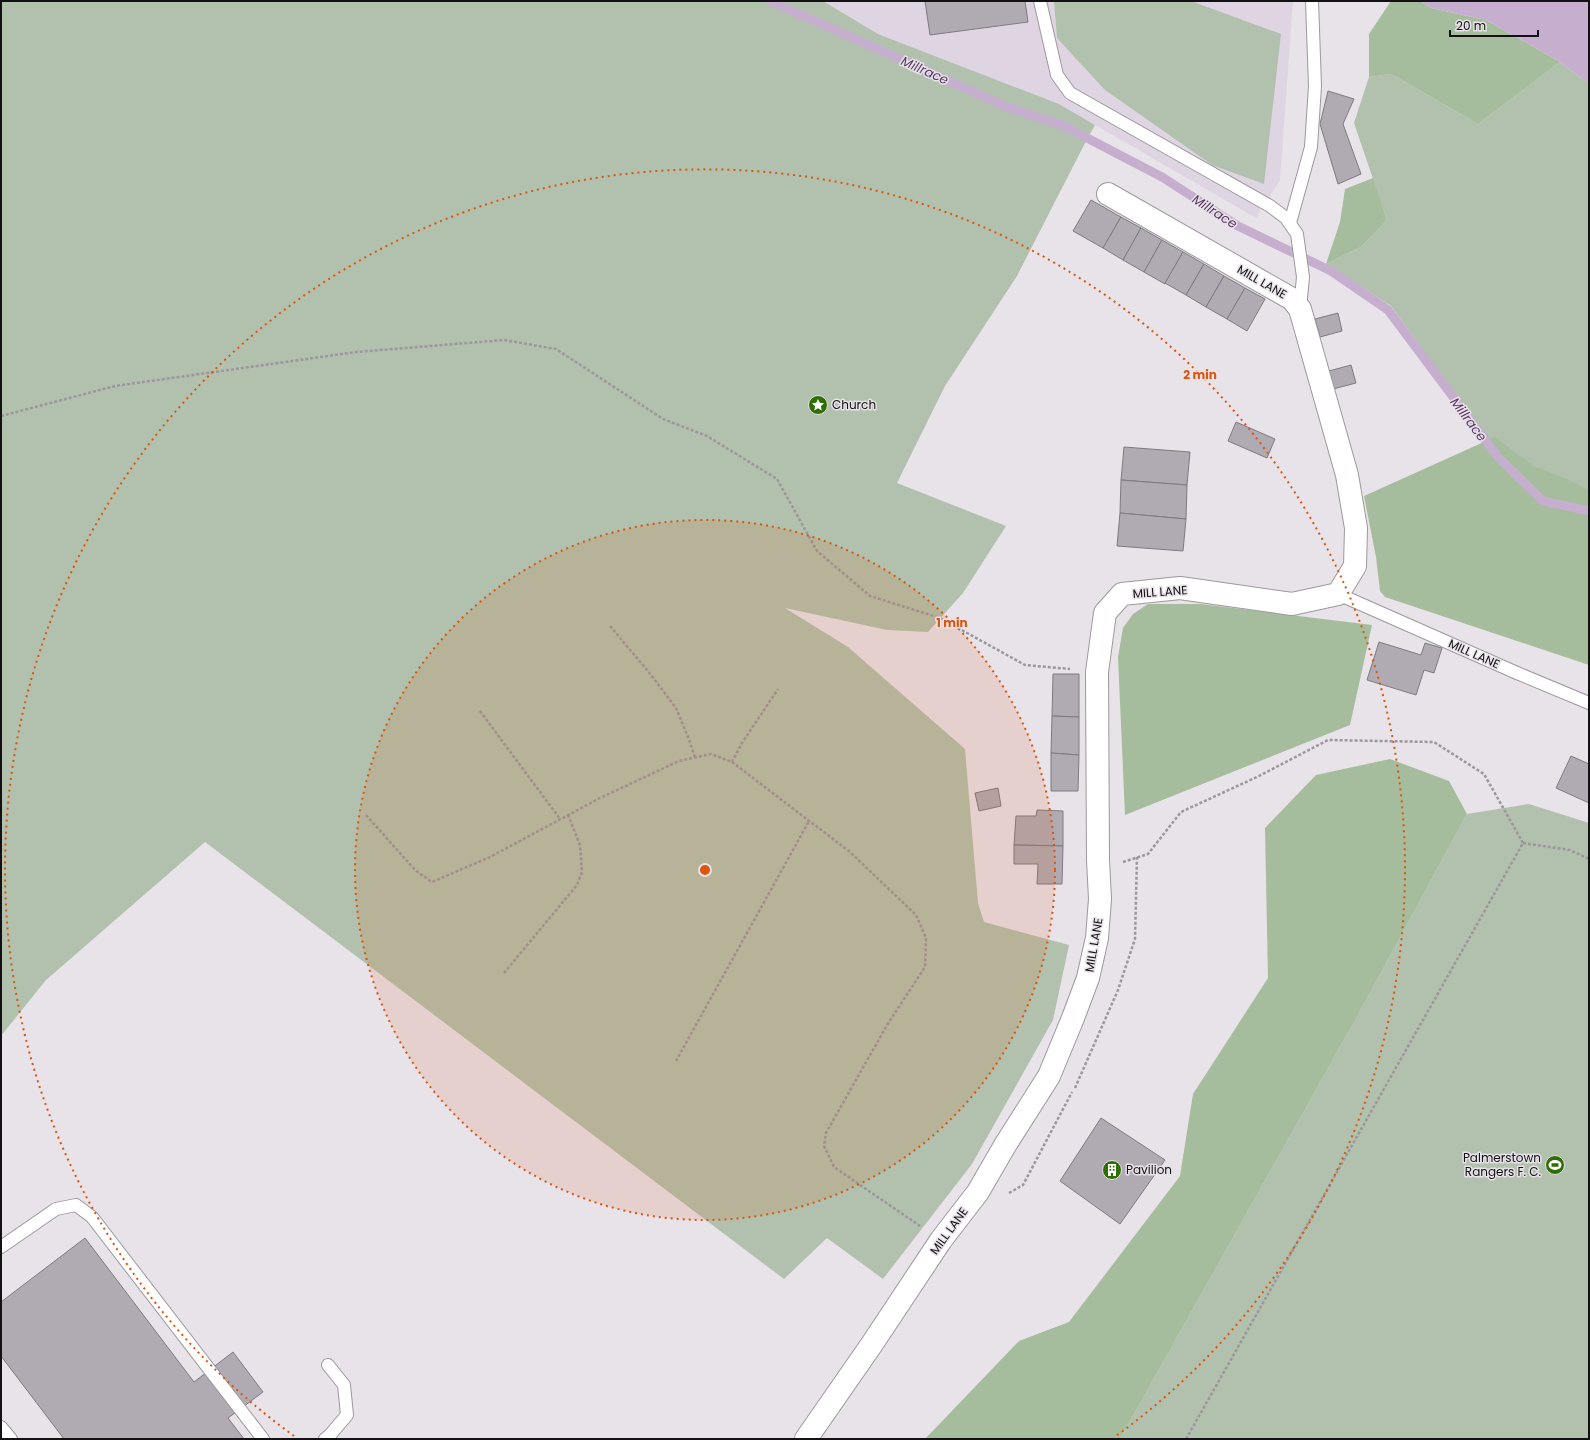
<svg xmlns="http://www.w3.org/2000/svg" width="1590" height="1440" font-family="Poppins,sans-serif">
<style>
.built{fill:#dfd5e2}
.green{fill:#b2c1ad}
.forest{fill:#a5bd9c}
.water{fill:#c6aece}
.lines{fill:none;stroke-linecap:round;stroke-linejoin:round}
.stream{stroke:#c6aece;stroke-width:9}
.building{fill:#b0abb2;stroke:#7f7a80}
.service-casing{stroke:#9d989e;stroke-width:14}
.minor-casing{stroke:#9d989e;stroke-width:24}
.path{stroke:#9b979c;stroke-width:2.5;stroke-dasharray:3 2;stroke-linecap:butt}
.service{stroke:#fff;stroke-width:12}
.minor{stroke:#fff;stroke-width:22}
.ring{fill:none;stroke:#dd550c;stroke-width:2;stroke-dasharray:2 4}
.labels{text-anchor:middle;stroke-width:3;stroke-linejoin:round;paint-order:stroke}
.street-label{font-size:12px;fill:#131114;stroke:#e8e2e9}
.poi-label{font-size:12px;fill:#131114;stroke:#e8e2e9;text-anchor:start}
.water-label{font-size:13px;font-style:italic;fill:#583662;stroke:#e8e2e9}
.centre{fill:#dd550c;stroke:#e8e2e9;stroke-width:2}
.ring-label{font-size:12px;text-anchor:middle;font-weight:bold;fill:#dd550c;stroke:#e8e2e9;stroke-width:3;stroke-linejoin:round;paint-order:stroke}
</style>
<rect width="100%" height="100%" fill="#e8e2e9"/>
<polygon class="built" points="823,1 1293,1 1280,180 1256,218 1059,104 878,34"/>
<g class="green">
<polygon points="1,1 823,1 878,34 1059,104 1095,125 1085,143 1017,276 945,386 897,483 1006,526 963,593 928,632 887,630 785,608 848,647 965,749 978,903 984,922 1069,945 1053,1020 972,1164 883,1279 827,1238 784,1279 205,842 46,980 1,1036"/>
<polygon points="1054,1 1191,1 1281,34 1264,184 1212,165 1105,90 1057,38"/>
<polygon points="1560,62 1589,84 1589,507 1545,498 1488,439 1391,306 1326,264 1361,247 1387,220 1354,123 1369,77 1391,74 1478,124"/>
<polygon points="1529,804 1589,823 1589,1439 1120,1439 1358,1015 1467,814"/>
</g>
<g class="forest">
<polygon points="1391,1 1420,1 1431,8 1486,20 1560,62 1478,124 1391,74 1369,77 1369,34"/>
<polygon points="1373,178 1387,220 1361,247 1326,264 1340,222 1345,189"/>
<polygon points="1495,437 1533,466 1567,479 1589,490 1589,665 1385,597 1380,591 1376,557 1364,496"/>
<polygon points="1148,604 1201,604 1372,625 1350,725 1125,815 1118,657 1123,628 1133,614"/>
<polygon points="1390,759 1449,781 1467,814 1358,1015 1120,1439 925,1439 1019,1341 1069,1322 1180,1176 1193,1094 1268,978 1265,828 1316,775"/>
</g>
<polygon class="water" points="1420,1 1589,1 1589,84 1560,62 1486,20 1431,8"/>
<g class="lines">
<polyline class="stream" points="770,1 1007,107 1064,126 1162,177 1238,226 1331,271 1388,310 1498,457 1543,501 1589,511"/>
</g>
<g class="building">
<polygon points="925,1 1025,1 1028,22 930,35"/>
<polygon points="1328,91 1354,99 1343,124 1361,174 1338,184 1320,124"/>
<polygon points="1091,200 1121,217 1103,248 1073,231"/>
<polygon points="1121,217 1141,228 1123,260 1103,248"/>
<polygon points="1141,228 1162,240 1144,272 1123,260"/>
<polygon points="1162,240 1183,252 1165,284 1144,272"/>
<polygon points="1183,252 1204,264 1186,295 1165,283"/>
<polygon points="1204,264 1224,276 1206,307 1186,295"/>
<polygon points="1224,276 1245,288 1227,319 1206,307"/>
<polygon points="1245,288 1265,299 1247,331 1227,319"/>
<polygon points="1338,313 1342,331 1320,337 1315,319"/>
<polygon points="1351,365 1356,383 1333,389 1329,371"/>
<polygon points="1236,422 1275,439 1267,458 1228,441"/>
<polygon points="1124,447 1190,452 1187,485 1121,480"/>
<polygon points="1121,480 1187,485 1186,519 1120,513"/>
<polygon points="1120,513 1186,519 1183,551 1117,546"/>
<polygon points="1379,642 1421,655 1425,643 1442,648 1434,673 1424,670 1416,695 1367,680"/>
<polygon points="1053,674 1079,674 1079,717 1052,716"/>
<polygon points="1052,716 1079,717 1079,755 1051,753"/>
<polygon points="1051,753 1079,755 1078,791 1051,791"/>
<polygon points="1571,756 1589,764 1589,803 1556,788"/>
<polygon points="998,788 1001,806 979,811 975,793"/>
<polygon points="1037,810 1063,811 1063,846 1014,845 1016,816 1036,816"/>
<polygon points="1014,845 1063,846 1062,884 1037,884 1038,864 1014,864"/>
<polygon points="1101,1118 1165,1160 1120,1224 1060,1181"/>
<polygon points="85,1238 194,1382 233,1352 263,1392 228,1418 244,1439 64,1439 1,1356 1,1302"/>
</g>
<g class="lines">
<defs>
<g id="service">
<polyline points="1040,1 1057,75 1070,93 1270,206 1286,218 1297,234 1303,277 1300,308"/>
<polyline points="1290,223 1311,147 1315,86 1312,1"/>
<polyline points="1338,594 1517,673 1589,703"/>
<polyline points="1,1247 56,1209 76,1205 92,1217 263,1439"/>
<polyline points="1,1427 11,1439"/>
<polyline points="325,1439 330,1435 347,1415 344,1385 328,1365"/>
</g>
<polyline id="minor" points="806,1439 872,1344 941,1240 978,1192 1004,1147 1049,1076 1073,1018 1088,978 1097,938 1100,899 1098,860 1097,672 1105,613 1122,594 1180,588 1292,604 1338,594 1355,566 1356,528 1347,475 1300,309 1292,299 1108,194"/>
</defs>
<use href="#service" class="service-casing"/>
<use href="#minor" class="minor-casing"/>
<g class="path">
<polyline points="1,416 115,386 356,352 504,340 556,349 663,419 707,436 777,479 817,551 870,596 940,618 1025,665 1070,669"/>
<polyline points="610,626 652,676 676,708 688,737 695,757"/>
<polyline points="480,711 560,819"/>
<polyline points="732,762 742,743 778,689"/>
<polyline points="366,815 415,870 432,882 490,857 600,798 679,761 711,754 732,762 850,852 916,915 926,938 925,967 887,1025 826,1133 824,1146 834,1167 920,1226"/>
<polyline points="1523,843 1570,850 1589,859"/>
<polyline points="1123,862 1148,854 1181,812 1259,776 1328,740 1434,742 1484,774 1523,843"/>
<polyline points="504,973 577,885 582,872 580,845 568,815"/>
<polyline points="676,1061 809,821"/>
<polyline points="1075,1088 1118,990 1135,939 1137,857"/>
<polyline points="1009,1193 1023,1185 1072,1092"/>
<polyline points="1186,1439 1523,843"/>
</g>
<use href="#service" class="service"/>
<use href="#minor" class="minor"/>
</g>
<circle cx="705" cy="870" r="350" fill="#dd550c" fill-opacity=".12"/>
<g class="ring">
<circle cx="705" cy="870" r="350"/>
<path d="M294 1436A700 700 0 1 1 1116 1436"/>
</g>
<defs>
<symbol id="sight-disc" viewBox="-11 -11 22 22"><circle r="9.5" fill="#2e6e02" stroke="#e8e2e9"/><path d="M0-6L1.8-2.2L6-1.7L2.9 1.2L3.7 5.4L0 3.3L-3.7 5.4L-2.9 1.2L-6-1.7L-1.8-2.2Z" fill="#fff"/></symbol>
<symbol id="stadium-disc" viewBox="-11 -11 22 22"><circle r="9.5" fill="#2e6e02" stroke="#e8e2e9"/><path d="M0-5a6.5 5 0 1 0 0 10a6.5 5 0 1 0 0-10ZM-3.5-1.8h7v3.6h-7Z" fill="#fff"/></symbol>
<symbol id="building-disc" viewBox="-11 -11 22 22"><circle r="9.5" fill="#2e6e02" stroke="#e8e2e9"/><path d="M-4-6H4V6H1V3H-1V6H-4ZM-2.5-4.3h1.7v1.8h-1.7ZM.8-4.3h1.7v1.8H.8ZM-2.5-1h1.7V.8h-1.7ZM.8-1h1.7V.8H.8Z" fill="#fff"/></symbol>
</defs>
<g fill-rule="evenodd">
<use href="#sight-disc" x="807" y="394" width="22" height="22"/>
<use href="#stadium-disc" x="1544" y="1154" width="22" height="22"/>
<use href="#building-disc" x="1101" y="1159" width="22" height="22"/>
</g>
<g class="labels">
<g class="street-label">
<text transform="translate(1262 282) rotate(30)" y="4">MILL LANE</text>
<text transform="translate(1160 592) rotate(-4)" y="4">MILL LANE</text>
<text transform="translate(1474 654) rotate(24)" y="4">MILL LANE</text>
<text transform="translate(1094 945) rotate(-80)" y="4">MILL LANE</text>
<text transform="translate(949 1231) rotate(-54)" y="4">MILL LANE</text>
</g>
<g class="poi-label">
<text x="832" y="409">Church</text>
<text x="1541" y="1162" text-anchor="end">Palmerstown<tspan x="1541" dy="14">Rangers F. C.</tspan></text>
<text x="1126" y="1174">Pavilion</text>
</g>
<g class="water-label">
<text transform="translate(925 70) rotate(24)" y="5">Millrace</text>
<text transform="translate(1215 211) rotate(33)" y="5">Millrace</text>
<text transform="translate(1469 419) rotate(53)" y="5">Millrace</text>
</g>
</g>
<circle cx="705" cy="870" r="6" class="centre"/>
<g class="ring-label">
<text x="1200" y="379">2 min</text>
<text x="952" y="627">1 min</text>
</g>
<rect width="1590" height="1440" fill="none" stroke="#131114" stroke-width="4"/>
<path d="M1450 30v6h88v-6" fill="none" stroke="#131114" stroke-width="2"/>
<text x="1456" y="30" font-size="12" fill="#131114" stroke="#e8e2e9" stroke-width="3" paint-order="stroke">20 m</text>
</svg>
